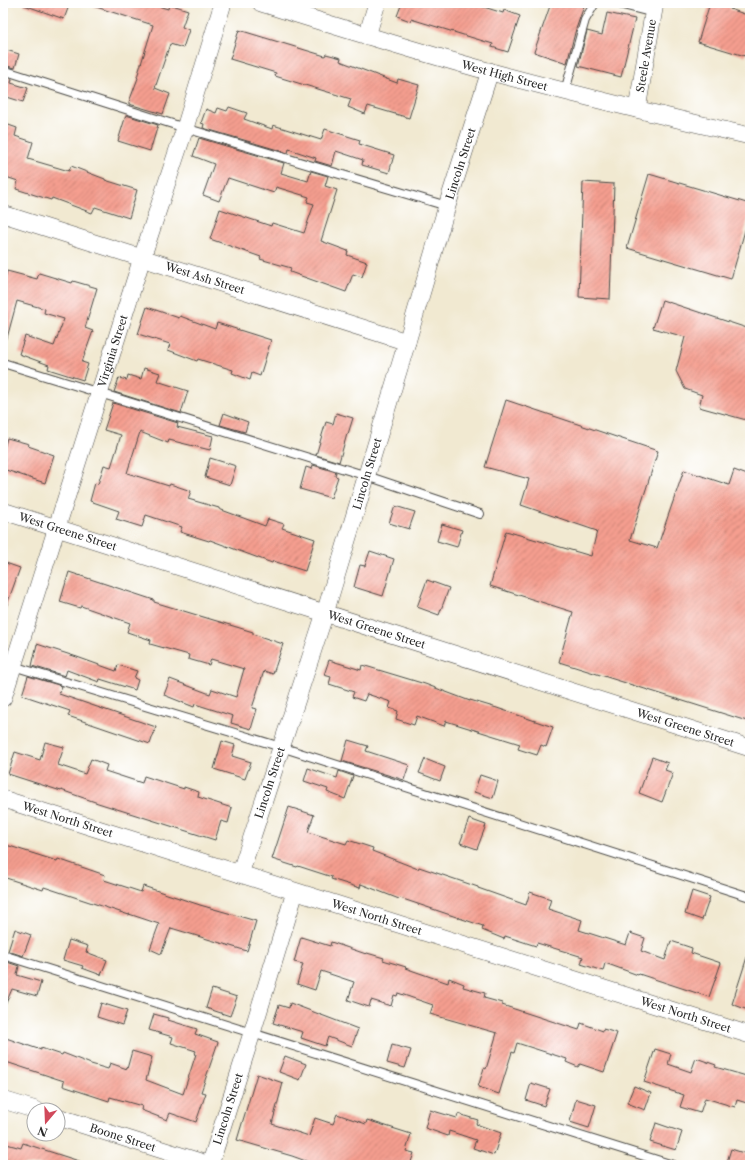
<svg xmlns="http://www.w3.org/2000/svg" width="753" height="1168" font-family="'Libre Caslon Text',serif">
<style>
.building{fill:url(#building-hatch)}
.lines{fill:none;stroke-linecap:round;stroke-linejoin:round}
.service-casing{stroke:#494844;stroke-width:10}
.minor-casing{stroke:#494844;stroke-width:18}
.service{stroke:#fff;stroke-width:8}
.minor{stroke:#fff;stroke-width:17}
.labels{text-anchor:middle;stroke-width:3;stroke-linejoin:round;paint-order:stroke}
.street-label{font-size:11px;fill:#2b2b2b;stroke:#fff}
</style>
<defs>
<pattern id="building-hatch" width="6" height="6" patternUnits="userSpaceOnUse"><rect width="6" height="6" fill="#f59e8f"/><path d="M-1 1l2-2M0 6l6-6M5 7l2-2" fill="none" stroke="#c78175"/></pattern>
</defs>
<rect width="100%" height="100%" fill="#fff"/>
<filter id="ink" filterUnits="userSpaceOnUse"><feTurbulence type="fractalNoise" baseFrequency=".025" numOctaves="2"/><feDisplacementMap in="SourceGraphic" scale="8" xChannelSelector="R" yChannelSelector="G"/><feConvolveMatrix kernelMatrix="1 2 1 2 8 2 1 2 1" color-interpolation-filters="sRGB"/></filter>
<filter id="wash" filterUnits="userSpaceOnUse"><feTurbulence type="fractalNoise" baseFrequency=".012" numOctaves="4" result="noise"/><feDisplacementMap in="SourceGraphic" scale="16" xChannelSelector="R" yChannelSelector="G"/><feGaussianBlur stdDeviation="0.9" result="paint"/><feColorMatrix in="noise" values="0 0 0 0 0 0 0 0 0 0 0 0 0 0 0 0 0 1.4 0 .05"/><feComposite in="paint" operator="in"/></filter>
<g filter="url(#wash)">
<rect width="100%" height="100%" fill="#f1e9d1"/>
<g id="blocks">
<g class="building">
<polygon points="24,3 70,3 64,19 24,5"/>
<polygon points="93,3 148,3 168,9 169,4 188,10 182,27 189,30 183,48 170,44 155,88 170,94 163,114 129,104 129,102 138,78 137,77 153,25 93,6"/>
<polygon points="402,3 471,3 503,13 504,10 520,16 508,52 492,47 493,44 411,19 410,21 397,16"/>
<polygon points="551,3 585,3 576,29 567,63 534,52"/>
<polygon points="710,3 730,3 730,9 750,16 750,40 745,56 698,42"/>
<polygon points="607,13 635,19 621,77 578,66 587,31 602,35"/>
<polygon points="239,30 325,56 326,54 341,58 340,61 397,83 398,79 419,85 409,118 368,106 365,114 348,107 351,99 275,76 276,73 230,59"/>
<polygon points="3,49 19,54 15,68 3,65"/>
<polygon points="3,76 12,79 11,83 28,88 23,102 7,97 3,97"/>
<polygon points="229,107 247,113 244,119 272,129 273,125 321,140 325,129 360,140 359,144 394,155 389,173 362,165 363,160 336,151 332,166 315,161 316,158 289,149 288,153 203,128 204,124 201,123 206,109 216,113 218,108 227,111"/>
<polygon points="126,115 158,125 150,151 118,141"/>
<polygon points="3,123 17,128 15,136 33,142 28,159 69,171 71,166 105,179 105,180 137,190 129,218 95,207 92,213 52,198 51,200 16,189 18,181 3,176"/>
<polygon points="199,138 284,163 281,173 308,181 311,171 328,176 325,186 337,190 321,241 348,251 347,255 367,262 362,277 353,274 346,292 290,272 291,268 260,259 261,257 210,239 220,209 271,226 272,223 304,233 314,204 307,202 309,197 276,187 274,193 228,178 219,201 203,195 214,164 193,156"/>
<polygon points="649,174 750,204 750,213 731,279 627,248"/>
<polygon points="583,182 614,184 610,299 579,297"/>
<polygon points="7,271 37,279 39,273 72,283 73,281 97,288 85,328 93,331 82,362 88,364 83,380 48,369 49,365 19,354 25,336 54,346 64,319 44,313 45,309 17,301 7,338 3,337 3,286"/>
<polygon points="662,300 750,329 750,421 699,407 702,395 685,389 676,371 685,337 653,328"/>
<polygon points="147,307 179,318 180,316 215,329 217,323 271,340 260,376 252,373 250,380 232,373 233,370 198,359 197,361 168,350 170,344 138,334"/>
<polygon points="144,368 160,373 157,381 188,391 181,413 114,392 119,378 127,380 128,375 141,379"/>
<polygon points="506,400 658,451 630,540 657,548 684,470 729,485 734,470 750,476 750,722 559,662 573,612 490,586 506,531 591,556 597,531 521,505 529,479 485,467"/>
<polygon points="113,403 178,423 177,427 213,436 210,450 169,440 168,443 140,432 127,473 169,486 170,484 191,491 188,499 219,508 219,509 265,526 268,519 284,524 282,528 315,539 305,571 273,561 272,563 210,540 209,541 180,532 182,527 146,515 142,527 116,519 119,511 90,501 95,483 98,484 104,465 111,467 121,435 104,430"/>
<polygon points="224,413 248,422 245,432 220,425"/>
<polygon points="336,413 353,418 348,434 347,434 339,462 316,455 326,422 333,424"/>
<polygon points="7,438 29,444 28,446 54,455 45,483 3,469 3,452"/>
<polygon points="210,458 236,466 230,485 205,477"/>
<polygon points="313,465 336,472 335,476 338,477 331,498 300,489 306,467 312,469"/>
<polygon points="395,506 415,512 409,529 389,523"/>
<polygon points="442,524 462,530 457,547 437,541"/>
<polygon points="370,551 394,559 383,596 354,587 360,565 365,566"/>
<polygon points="3,562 20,568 5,610 3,610"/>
<polygon points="69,572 154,600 154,602 253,632 253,634 283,644 273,674 264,671 252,708 257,709 251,729 231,723 233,716 195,704 194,707 164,695 170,679 210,694 212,689 236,697 244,669 211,659 209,665 188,659 189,655 150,644 151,640 127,632 130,623 81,606 80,608 60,602"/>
<polygon points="427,580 449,588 439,615 417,607"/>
<polygon points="37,644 77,657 116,671 118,665 137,671 134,678 138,680 135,690 100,679 99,682 67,670 65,676 32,666"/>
<polygon points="329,660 361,670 362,665 425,684 470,701 470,700 497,708 553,727 546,747 541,745 537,755 518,749 520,744 446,721 444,726 417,716 414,725 396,719 398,711 389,708 391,702 367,694 364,701 352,697 354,692 329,684 331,677 324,675"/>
<polygon points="28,676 62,686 59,694 156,727 150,744 68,716 70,711 22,695"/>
<polygon points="348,740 368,746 366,751 409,765 404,780 342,761"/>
<polygon points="222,741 235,745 232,756 251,762 245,779 214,769"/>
<polygon points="45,742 64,747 58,765 85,774 91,759 107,765 105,771 142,783 144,776 184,789 184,787 199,792 198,797 232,808 228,823 221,821 215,840 98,803 61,790 61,791 8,774 15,752 40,760"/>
<polygon points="652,757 668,763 665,770 673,773 662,802 639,793"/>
<polygon points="425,759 445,767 440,781 419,773"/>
<polygon points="308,768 337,778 339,771 353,776 345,799 327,792 328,789 304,781"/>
<polygon points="480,775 498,781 493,798 474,792"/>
<polygon points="289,807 314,815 308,832 346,844 348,840 373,848 372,851 418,869 419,867 478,887 478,888 526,905 530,892 551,899 548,909 582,920 579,930 626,945 630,933 645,938 641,951 665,960 671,941 692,948 691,953 721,963 709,997 639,974 638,975 605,963 603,971 581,964 583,957 537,943 536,946 505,936 504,939 482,930 483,926 400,898 399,899 361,884 360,888 331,879 332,877 298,866 297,867 272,859"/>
<polygon points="469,819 486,825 477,849 460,843"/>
<polygon points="3,844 57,861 58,859 105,875 104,880 141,892 143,886 200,905 256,921 247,951 171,928 161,954 150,949 159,924 129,914 129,915 44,887 43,890 3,877"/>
<polygon points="692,891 710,897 702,920 685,914"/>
<polygon points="15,929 31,935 23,956 8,951"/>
<polygon points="301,937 330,946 331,942 366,954 367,953 384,958 383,960 406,967 405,968 448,983 449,978 464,984 463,987 485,993 484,998 502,1003 502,1005 579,1030 581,1023 603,1031 603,1029 617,1033 604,1072 580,1064 578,1067 566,1062 567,1059 517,1043 514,1053 512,1052 499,1094 478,1087 484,1068 486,1069 497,1033 430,1014 433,1005 398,993 397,996 394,995 391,1006 371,1000 369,1007 348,1000 354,982 321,971 315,990 297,984 303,964 294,962"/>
<polygon points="69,940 88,946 86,952 107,960 101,975 82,968 83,966 63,960"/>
<polygon points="747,957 750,957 750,1003 748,1010 732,1004"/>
<polygon points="4,961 19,966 17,975 41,982 37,996 12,989 4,1008 3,1008 3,964"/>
<polygon points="212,989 237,997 230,1016 206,1008"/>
<polygon points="101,1003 127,1011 122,1025 97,1017"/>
<polygon points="290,1003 358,1029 352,1046 328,1037 325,1046 301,1038 303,1032 273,1023 279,1005 289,1008"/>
<polygon points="154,1014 168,1018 168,1020 197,1029 195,1034 218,1042 201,1092 206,1093 196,1122 170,1113 167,1120 141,1110 142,1106 110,1097 109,1101 63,1086 64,1081 3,1061 3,1037 41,1050 41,1048 62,1055 63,1053 91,1064 108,1069 110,1063 127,1069 132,1051 152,1057 146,1080 183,1094 196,1054 195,1053 196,1051 171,1043 173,1037 149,1030"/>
<polygon points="392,1045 411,1050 405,1068 387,1063"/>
<polygon points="655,1049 671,1054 668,1064 691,1072 696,1058 716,1065 715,1067 750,1077 750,1104 737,1100 735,1107 705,1098 700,1113 680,1107 684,1095 644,1082"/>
<polygon points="285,1056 306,1064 300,1080 279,1072"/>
<polygon points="257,1074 283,1083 272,1124 309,1136 315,1118 333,1124 337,1114 366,1124 367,1120 411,1134 406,1151 414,1153 410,1165 317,1165 292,1156 237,1140"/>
<polygon points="531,1083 550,1089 544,1106 526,1100"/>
<polygon points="634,1086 651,1093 645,1110 627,1103"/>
<polygon points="576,1099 596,1105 589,1128 570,1122"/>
<polygon points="430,1110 457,1118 458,1114 478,1120 476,1124 501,1133 494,1155 473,1148 476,1140 449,1131 448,1136 425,1128"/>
<polygon points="656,1123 682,1132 676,1150 650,1142"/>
<polygon points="3,1143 21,1148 23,1143 82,1162 82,1165 3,1165"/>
<polygon points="731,1149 750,1155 750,1165 726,1165"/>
</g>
</g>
</g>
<g filter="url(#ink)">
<use href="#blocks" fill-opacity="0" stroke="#494844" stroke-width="1"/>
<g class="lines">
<defs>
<g id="service">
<polyline points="615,3 654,13"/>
<polyline points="3,70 185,128 447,206"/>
<polyline points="565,91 585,20 595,3"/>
<polyline points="3,363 367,476 480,514"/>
<polyline points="3,663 281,747 750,897"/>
<polyline points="3,955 673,1165"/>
</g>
<g id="minor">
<path id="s1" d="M261,3C338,27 414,51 491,72C577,95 663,116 750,136"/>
<polyline points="367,36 377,3"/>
<path id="s2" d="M637,109L655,3"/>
<path id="s3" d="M3,214L407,342"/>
<path id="s4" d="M3,511L750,748"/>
<path id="s5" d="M3,698L142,258L185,128L223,3"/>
<path id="s6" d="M3,799L750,1035"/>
<path id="s7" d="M240,874L325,613L407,342L447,206L490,71"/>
<polyline points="3,1100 36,1110"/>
<path id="s8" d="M58,1117L210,1165"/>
<path id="s9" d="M210,1165L252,1033L295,892"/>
</g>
</defs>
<use href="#service" class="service-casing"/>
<use href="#minor" class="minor-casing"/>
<use href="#service" class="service"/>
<use href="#minor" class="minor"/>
</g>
</g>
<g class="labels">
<g class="street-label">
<text dy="4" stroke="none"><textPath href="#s2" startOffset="54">Steele Avenue</textPath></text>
<text dy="4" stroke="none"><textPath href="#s1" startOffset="254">West High Street</textPath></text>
<text dy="4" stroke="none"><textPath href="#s7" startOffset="744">Lincoln Street</textPath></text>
<text dy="4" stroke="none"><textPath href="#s3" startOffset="212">West Ash Street</textPath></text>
<text dy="4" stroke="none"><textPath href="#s5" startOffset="364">Virginia Street</textPath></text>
<text dy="4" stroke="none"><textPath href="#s7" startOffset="420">Lincoln Street</textPath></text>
<text dy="4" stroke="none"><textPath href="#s4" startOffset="68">West Greene Street</textPath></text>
<text dy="4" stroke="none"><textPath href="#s4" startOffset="392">West Greene Street</textPath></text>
<text dy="4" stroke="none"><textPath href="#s4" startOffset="716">West Greene Street</textPath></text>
<text dy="4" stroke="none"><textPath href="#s7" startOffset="96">Lincoln Street</textPath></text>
<text dy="4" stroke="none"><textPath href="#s6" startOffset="68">West North Street</textPath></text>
<text dy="4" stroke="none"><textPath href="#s6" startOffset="392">West North Street</textPath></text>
<text dy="4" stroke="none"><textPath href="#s6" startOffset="716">West North Street</textPath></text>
<text dy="4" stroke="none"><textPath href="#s9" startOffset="59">Lincoln Street</textPath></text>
<text dy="4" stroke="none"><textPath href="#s8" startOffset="68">Boone Street</textPath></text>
</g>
</g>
<rect width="753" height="1168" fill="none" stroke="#fff" stroke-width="16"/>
<g transform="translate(46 1122) rotate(199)"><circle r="19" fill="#ffffff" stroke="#aaaaaa"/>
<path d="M0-3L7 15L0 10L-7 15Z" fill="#d1495b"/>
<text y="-6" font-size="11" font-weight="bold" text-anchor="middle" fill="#2b2b2b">N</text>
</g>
</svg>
